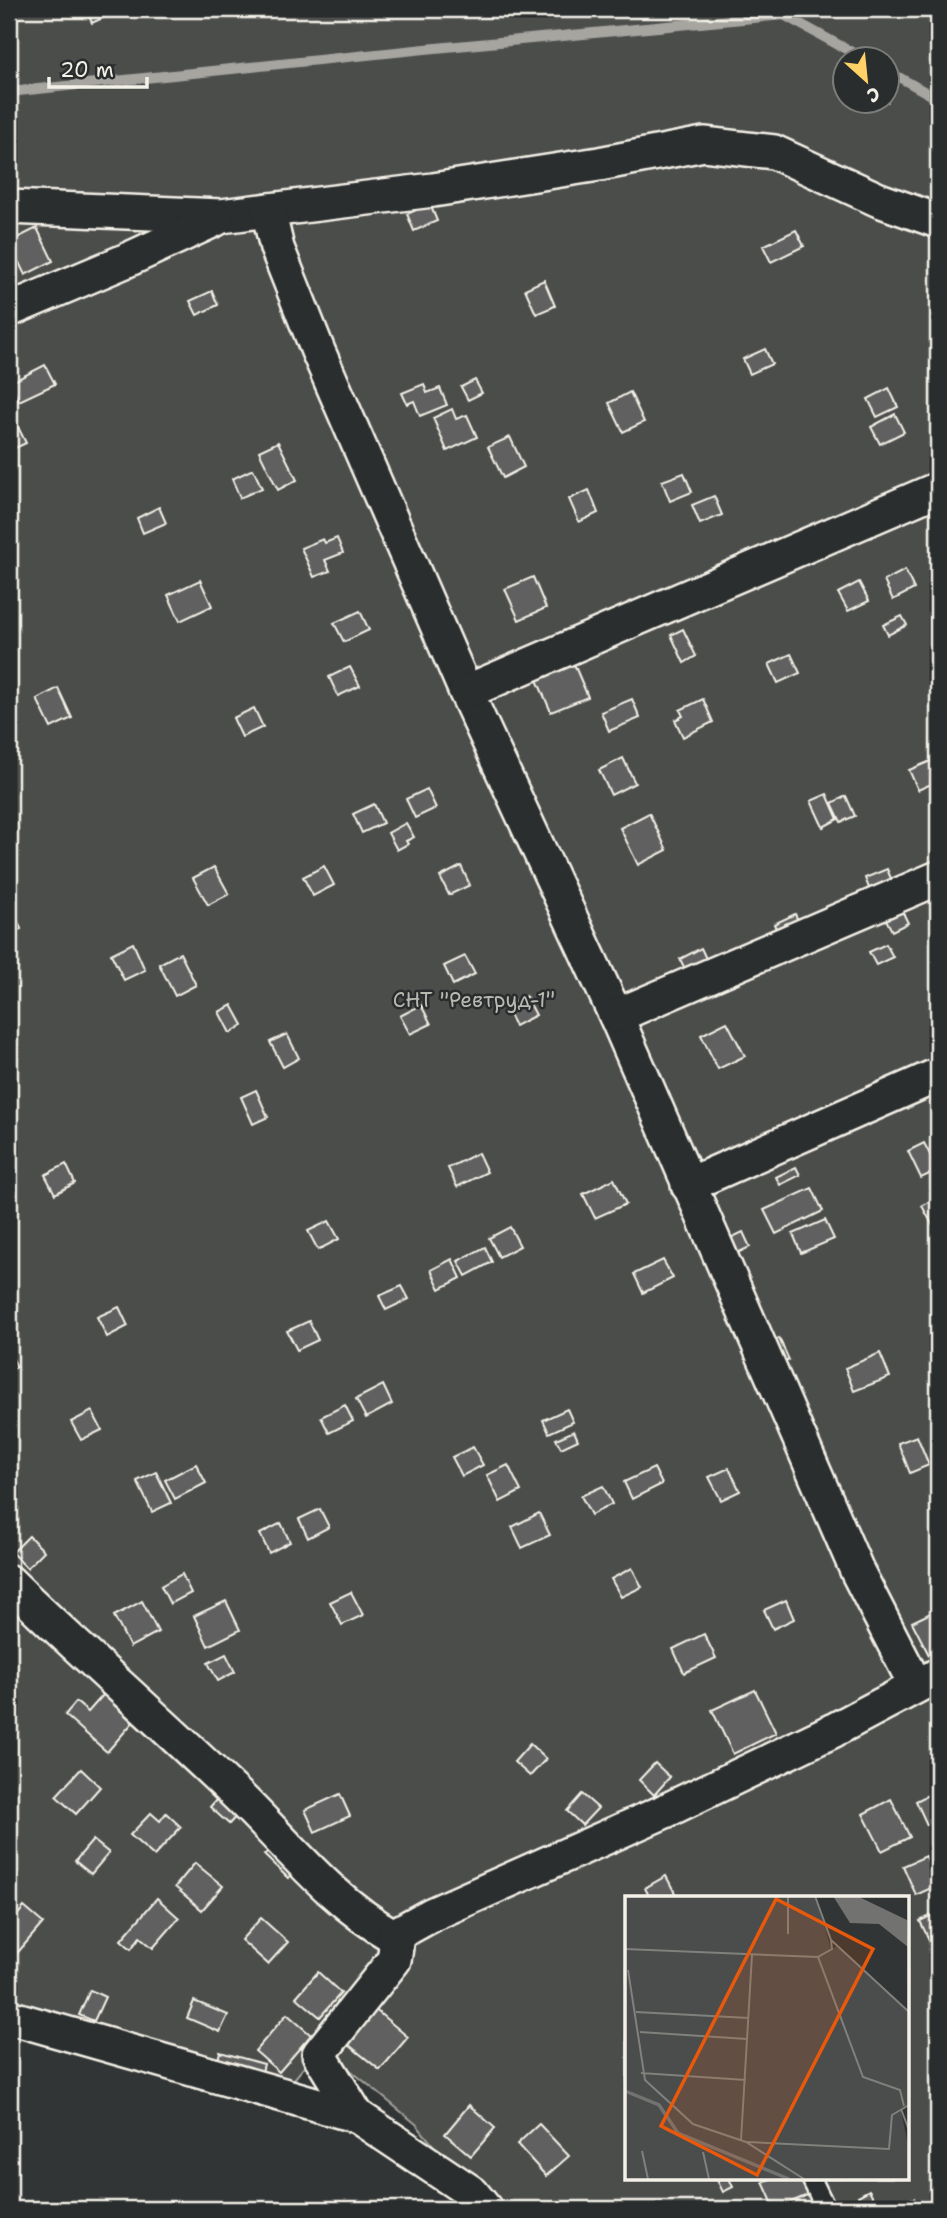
<svg xmlns="http://www.w3.org/2000/svg" width="947" height="2218" font-family="'Shantell Sans',sans-serif">
<style>
.green{fill:#4b4d4c;stroke:#a09f9a;stroke-width:2;fill-rule:evenodd}
.lines{fill:none;stroke-linecap:round;stroke-linejoin:round}
.stream{stroke:#a6a5a0;stroke-width:10}
.building{fill:#5f605f;stroke:#f4f1e8;stroke-width:2}
.lane-casing{stroke:#f4f1e8;stroke-width:23}
.street-casing{stroke:#f4f1e8;stroke-width:38}
.lane{stroke:#2a2d2e;stroke-width:18}
.street{stroke:#2a2d2e;stroke-width:33}
.labels{text-anchor:middle;stroke-width:5;stroke-linejoin:round;paint-order:stroke}
.park-label{font-size:21px;fill:#b9b8b1;stroke:#2a2d2e}
.inset-river{fill:none;stroke:#727370;stroke-width:3.5}
.inset-road{fill:none;stroke:#80807d;stroke-width:2}
.view{fill:#e8590c;fill-opacity:0.15;stroke:#e8590c;stroke-width:3.5}
.inset-edge{fill:none;stroke:#f4f1e8;stroke-width:3.5}
</style>
<rect width="100%" height="100%" fill="#323535"/>
<filter id="ink" filterUnits="userSpaceOnUse"><feTurbulence type="fractalNoise" baseFrequency=".0143" numOctaves="2"/><feDisplacementMap in="SourceGraphic" scale="14" xChannelSelector="R" yChannelSelector="G"/><feConvolveMatrix kernelMatrix="1 2 1 2 8 2 1 2 1" color-interpolation-filters="sRGB"/></filter>
<g filter="url(#ink)">
<path class="green" d="M9,9H938V2209H485L416,2124L321,2046L278,2099L9,2017ZM846,60H888V102H846ZM627,1898H907V2178H627Z"/>
<g class="lines">
<g class="stream">
<polyline points="888,71 938,99"/>
<polyline points="9,92 425,49 784,15 866,60"/>
</g>
</g>
<g class="building">
<polygon points="86,9 102,9 105,17 92,23"/>
<polygon points="430,204 437,221 414,231 407,214"/>
<polygon points="37,228 53,261 25,275 9,242"/>
<polygon points="796,230 804,246 771,262 763,246"/>
<polygon points="544,280 555,306 536,314 525,289"/>
<polygon points="212,291 218,305 197,315 190,301"/>
<polygon points="765,349 772,364 750,374 743,359"/>
<polygon points="45,365 55,384 19,401 10,383"/>
<polygon points="475,380 482,393 468,400 461,387"/>
<polygon points="424,384 427,393 440,388 447,405 420,416 414,401 407,404 402,393"/>
<polygon points="889,388 898,407 877,417 868,399"/>
<polygon points="630,392 644,422 623,432 609,403"/>
<polygon points="9,409 26,443 9,451"/>
<polygon points="452,409 456,419 467,415 477,437 447,451 433,418"/>
<polygon points="895,414 904,432 880,444 871,427"/>
<polygon points="510,437 524,467 503,478 488,447"/>
<polygon points="278,442 297,480 278,490 259,451"/>
<polygon points="253,469 262,488 240,498 232,479"/>
<polygon points="684,473 692,492 670,501 662,481"/>
<polygon points="589,490 598,513 579,522 569,499"/>
<polygon points="714,496 722,515 700,524 692,505"/>
<polygon points="159,507 166,523 143,533 137,518"/>
<polygon points="337,538 343,553 325,560 330,571 314,577 301,548 323,539 325,543"/>
<polygon points="905,570 914,589 893,600 884,581"/>
<polygon points="533,577 546,608 519,620 505,589"/>
<polygon points="200,580 212,606 180,621 168,595"/>
<polygon points="859,582 869,601 848,611 838,593"/>
<polygon points="360,611 369,630 344,642 334,623"/>
<polygon points="902,616 907,625 888,635 883,625"/>
<polygon points="683,629 696,656 684,663 671,635"/>
<polygon points="791,654 800,673 778,683 769,664"/>
<polygon points="571,657 588,697 551,712 534,673"/>
<polygon points="350,667 360,686 338,696 329,677"/>
<polygon points="58,688 72,718 51,728 37,699"/>
<polygon points="632,699 640,718 609,731 601,712"/>
<polygon points="703,699 713,722 683,737 675,720 683,716 680,710"/>
<polygon points="254,708 263,727 242,737 233,718"/>
<polygon points="623,758 635,783 611,795 599,770"/>
<polygon points="938,758 938,781 918,790 909,770"/>
<polygon points="427,789 436,808 415,818 406,799"/>
<polygon points="827,794 838,819 823,827 811,801"/>
<polygon points="846,796 855,816 841,822 832,803"/>
<polygon points="374,804 383,823 362,833 353,814"/>
<polygon points="649,813 667,850 638,865 620,828"/>
<polygon points="406,823 414,837 406,841 408,844 397,850 388,833"/>
<polygon points="324,866 334,885 313,896 303,877"/>
<polygon points="461,866 470,885 449,895 440,877"/>
<polygon points="214,867 229,894 208,905 193,878"/>
<polygon points="887,869 895,888 873,898 865,878"/>
<polygon points="897,900 908,923 892,931 880,908"/>
<polygon points="12,907 21,929 9,934 9,908"/>
<polygon points="795,914 804,933 782,943 774,924"/>
<polygon points="133,943 145,970 124,980 111,954"/>
<polygon points="886,944 893,957 876,965 869,952"/>
<polygon points="701,948 708,963 687,973 680,959"/>
<polygon points="180,953 196,985 175,996 159,964"/>
<polygon points="465,956 475,974 453,985 444,966"/>
<polygon points="526,996 536,1015 515,1026 505,1007"/>
<polygon points="232,1005 243,1025 230,1033 219,1012"/>
<polygon points="421,1005 431,1024 410,1034 400,1016"/>
<polygon points="727,1022 745,1056 718,1069 701,1035"/>
<polygon points="287,1034 299,1058 283,1067 270,1042"/>
<polygon points="256,1090 268,1117 253,1124 241,1097"/>
<polygon points="924,1143 938,1170 921,1178 908,1151"/>
<polygon points="478,1153 487,1172 457,1187 448,1168"/>
<polygon points="66,1164 75,1183 55,1194 45,1175"/>
<polygon points="796,1167 800,1175 780,1185 776,1177"/>
<polygon points="614,1179 626,1204 595,1218 583,1194"/>
<polygon points="812,1188 823,1211 776,1234 764,1210"/>
<polygon points="938,1197 938,1221 932,1224 922,1206"/>
<polygon points="825,1220 834,1239 801,1253 793,1234"/>
<polygon points="329,1221 339,1239 318,1250 308,1231"/>
<polygon points="510,1227 520,1246 499,1257 489,1238"/>
<polygon points="743,1232 750,1247 733,1255 726,1240"/>
<polygon points="485,1247 492,1262 466,1276 458,1261"/>
<polygon points="452,1259 461,1278 440,1289 431,1270"/>
<polygon points="663,1260 673,1278 643,1293 634,1274"/>
<polygon points="402,1286 409,1299 386,1310 379,1296"/>
<polygon points="119,1307 128,1326 107,1337 97,1317"/>
<polygon points="309,1321 318,1340 297,1350 287,1331"/>
<polygon points="779,1338 789,1360 780,1364 770,1342"/>
<polygon points="9,1351 17,1367 9,1371"/>
<polygon points="880,1353 890,1377 854,1391 845,1368"/>
<polygon points="383,1385 392,1404 366,1418 356,1399"/>
<polygon points="345,1405 353,1421 329,1433 321,1417"/>
<polygon points="567,1409 573,1422 549,1433 543,1420"/>
<polygon points="92,1411 102,1430 81,1440 71,1422"/>
<polygon points="574,1431 578,1440 561,1448 556,1439"/>
<polygon points="917,1436 929,1465 910,1473 898,1443"/>
<polygon points="473,1447 483,1465 462,1476 452,1457"/>
<polygon points="196,1464 206,1483 175,1499 165,1480"/>
<polygon points="508,1465 521,1491 500,1502 487,1475"/>
<polygon points="654,1468 662,1484 632,1499 624,1482"/>
<polygon points="729,1468 740,1491 721,1500 709,1477"/>
<polygon points="156,1472 171,1503 152,1512 137,1481"/>
<polygon points="603,1486 612,1504 591,1515 581,1496"/>
<polygon points="320,1509 329,1527 308,1538 299,1519"/>
<polygon points="539,1513 550,1535 522,1548 512,1527"/>
<polygon points="281,1523 290,1542 269,1553 260,1534"/>
<polygon points="29,1536 44,1551 27,1568 12,1553"/>
<polygon points="632,1568 642,1587 621,1597 611,1579"/>
<polygon points="182,1574 191,1593 170,1604 161,1586"/>
<polygon points="351,1592 363,1615 342,1625 330,1602"/>
<polygon points="938,1597 938,1650 929,1655 912,1622 937,1610 932,1600"/>
<polygon points="786,1600 794,1619 773,1629 764,1610"/>
<polygon points="142,1601 158,1632 130,1647 114,1616"/>
<polygon points="226,1601 240,1630 208,1646 194,1616"/>
<polygon points="704,1634 716,1658 684,1673 673,1649"/>
<polygon points="226,1654 235,1672 218,1681 208,1663"/>
<polygon points="111,1686 141,1713 107,1752 65,1715 76,1702 88,1712"/>
<polygon points="755,1690 776,1733 733,1754 712,1710"/>
<polygon points="530,1744 546,1759 530,1776 514,1762"/>
<polygon points="655,1763 670,1777 654,1795 639,1780"/>
<polygon points="81,1769 100,1787 76,1814 56,1796"/>
<polygon points="938,1790 938,1820 927,1825 916,1801"/>
<polygon points="223,1792 242,1810 229,1824 210,1807"/>
<polygon points="340,1794 350,1816 315,1832 305,1810"/>
<polygon points="582,1794 598,1808 582,1825 567,1811"/>
<polygon points="891,1799 910,1837 882,1851 863,1814"/>
<polygon points="151,1813 160,1821 166,1813 181,1827 154,1856 130,1835"/>
<polygon points="93,1840 109,1853 91,1874 75,1861"/>
<polygon points="276,1844 299,1867 288,1878 264,1855"/>
<polygon points="926,1856 938,1885 916,1895 903,1866"/>
<polygon points="195,1863 223,1886 202,1910 175,1887"/>
<polygon points="666,1876 676,1895 671,1898 650,1898 645,1888"/>
<polygon points="157,1898 179,1918 153,1948 140,1937 131,1949 121,1940"/>
<polygon points="24,1907 43,1923 13,1958 9,1954 9,1925"/>
<polygon points="938,1912 938,1945 933,1948 920,1921"/>
<polygon points="261,1918 288,1942 268,1964 241,1940"/>
<polygon points="318,1972 341,1993 320,2017 296,1997"/>
<polygon points="90,1990 105,1997 94,2021 79,2015"/>
<polygon points="194,2001 228,2015 220,2032 187,2018"/>
<polygon points="372,2007 408,2037 380,2070 344,2041"/>
<polygon points="287,2014 311,2035 279,2072 255,2051"/>
<polygon points="220,2052 264,2064 260,2080 216,2067"/>
<polygon points="469,2105 495,2128 471,2156 445,2134"/>
<polygon points="539,2124 569,2156 546,2176 517,2144"/>
<polygon points="716,2178 729,2178 733,2187 723,2192"/>
<polygon points="772,2178 803,2178 810,2194 775,2209 763,2182"/>
<polygon points="869,2190 880,2209 865,2209 858,2196"/>
<polygon points="914,2198 919,2209 890,2209"/>
</g>
<g class="lines">
<defs>
<polyline id="lane" points="811,2178 826,2209"/>
<g id="street">
<polyline points="9,207 221,216 433,190 599,164 704,144 774,152 879,200 938,221"/>
<polyline points="268,210 277,248 318,351 466,692 616,1016 858,1573 916,1686"/>
<polyline points="9,310 125,261 216,219"/>
<polyline points="466,692 938,489"/>
<polyline points="616,1016 938,878"/>
<polyline points="688,1185 938,1075"/>
<path d="M9,1582C83,1654 161,1722 235,1793C287,1843 330,1900 393,1936L396,1947L394,1960L319,2054L357,2116"/>
<polyline points="393,1936 433,1914 663,1812 834,1730 938,1675"/>
<polyline points="9,2017 357,2116 472,2193 485,2209"/>
</g>
</defs>
<use href="#lane" class="lane-casing"/>
<use href="#street" class="street-casing"/>
<use href="#lane" class="lane"/>
<use href="#street" class="street"/>
</g>
</g>
<g class="labels">
<g class="park-label">
<text x="474" y="1007">СНТ "Ревтруд-1"</text>
</g>
</g>
<g transform="translate(625 1896)">
<rect width="284" height="284" fill="#323535"/>
<path d="M0,0H191L206,53L213,50L283,116V210L276,215L283,249V283H0Z" fill="#4b4d4c"/>
<path d="M232,0L282,24L283,51L254,28L225,27L208,0Z" fill="#727370"/>
<path class="inset-river" d="M0,195L34,209L53,237L164,283"/>
<path class="inset-road" d="M190,0L206,44L284,116M163,38V0M206,44L207,53L193,61L238,181L275,194L279,210M0,53L193,61M3,74L20,184L68,228L121,246L179,283M11,116L124,122M15,136L122,143M16,177L121,184M276,213L284,234M116,244L127,59M122,246L264,253L267,219L284,209M17,255L23,283M78,256L84,283"/>
<path class="view" d="M151,3L248,53L132,279L36,230Z"/>
<rect width="284" height="284" class="inset-edge"/>
</g>
<rect width="947" height="2218" fill="none" stroke="#2a2d2e" stroke-width="35"/>
<rect x="18" y="18" width="912" height="2183" fill="none" stroke="#f4f1e8" stroke-width="2.5" filter="url(#ink)"/>
<g transform="translate(866 80) rotate(153)"><circle r="33" fill="#2a2d2e" stroke="#7b7b78" stroke-width="2"/>
<path d="M0-5L12 26L0 18L-12 26Z" fill="#ffd166"/>
<text y="-10" font-size="19" font-weight="bold" text-anchor="middle" fill="#f4f1e8">С</text>
</g>
<path d="M49 77v10h98v-10" fill="none" stroke="#f4f1e8" stroke-width="3.5"/>
<text x="60" y="77" font-size="21" fill="#f4f1e8" stroke="#2a2d2e" stroke-width="5" paint-order="stroke">20 m</text>
</svg>
